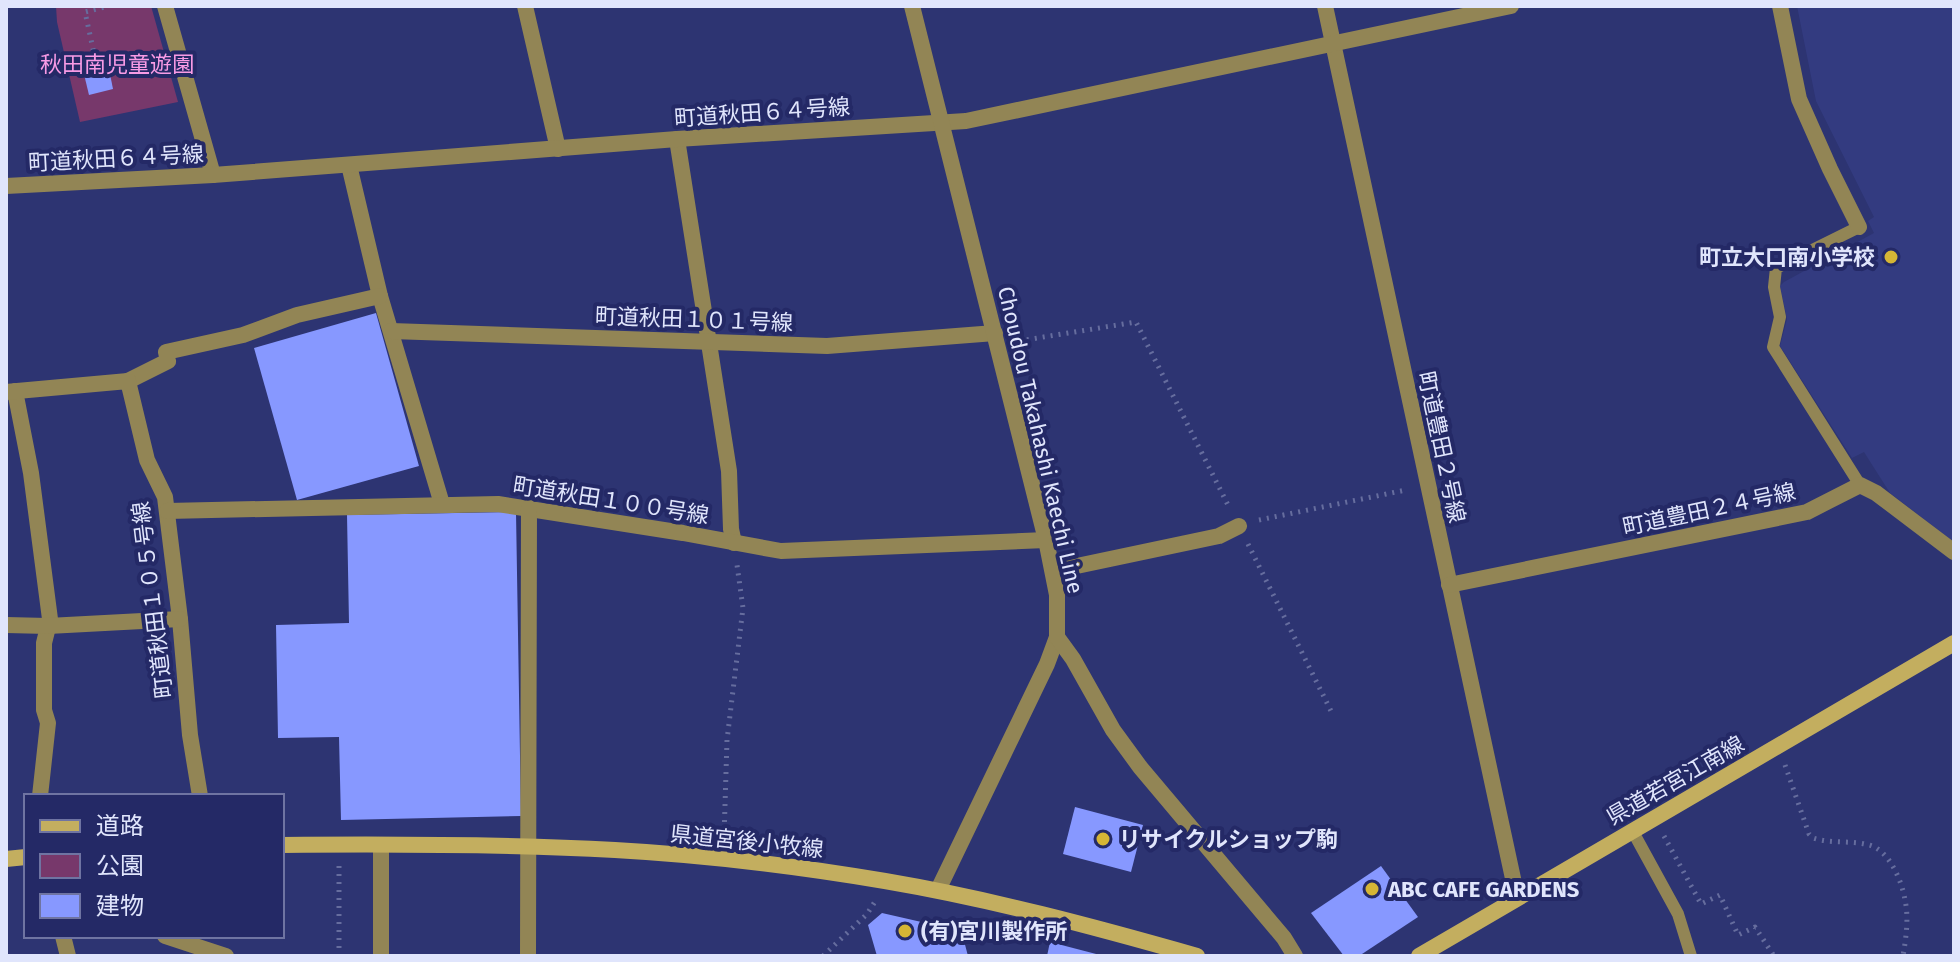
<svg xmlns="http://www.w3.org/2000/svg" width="1960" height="962" font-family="'Fira Sans','Noto Sans JP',sans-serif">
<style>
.built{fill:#333b80}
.green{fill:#77386b}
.building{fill:#8798ff}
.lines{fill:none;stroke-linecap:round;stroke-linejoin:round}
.path{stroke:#666d9e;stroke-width:5;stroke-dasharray:2 6;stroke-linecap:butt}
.service{stroke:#928555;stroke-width:12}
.minor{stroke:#928555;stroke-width:16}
.tertiary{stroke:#928555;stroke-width:16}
.secondary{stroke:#c3ae5f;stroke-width:16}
.poi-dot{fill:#d5b535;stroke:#242966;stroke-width:3}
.labels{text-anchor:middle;stroke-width:8;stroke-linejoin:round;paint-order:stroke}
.park-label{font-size:22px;fill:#f89be5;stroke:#242966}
.street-label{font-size:22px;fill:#e0e5fc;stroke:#242966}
.poi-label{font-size:22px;font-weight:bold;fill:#e0e5fc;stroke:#242966;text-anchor:start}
</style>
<rect width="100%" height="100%" fill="#2d3472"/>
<polygon class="built" points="1797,6 1954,6 1954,542 1890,493 1864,452 1852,458 1780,346 1787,319 1780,286 1784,282 1874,233 1868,221 1874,217 1816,101"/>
<polygon class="green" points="56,6 151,6 178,102 80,122 57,22"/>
<g class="building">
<polygon points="108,64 113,89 89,95 83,70"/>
<polygon points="376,313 419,466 297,500 254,348"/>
<polygon points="516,512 521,816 341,820 339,737 278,738 276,625 349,623 347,515"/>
<polygon points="1075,807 1143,825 1131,872 1063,854"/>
<polygon points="1381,866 1418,917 1359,956 1344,956 1311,913"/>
<polygon points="882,913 939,926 944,941 963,937 968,956 877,956 868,925"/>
<polygon points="1050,942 1100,955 1100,956 1047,956"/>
</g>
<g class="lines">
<g class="path">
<polyline points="95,58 85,12 109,6"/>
<polyline points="1019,341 1136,322 1229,507"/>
<polyline points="1259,520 1406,490"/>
<polyline points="1248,544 1332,713"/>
<path d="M1785,765L1809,834L1813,838C1831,844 1851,840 1869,845C1889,850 1902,881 1905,900C1909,918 1906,938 1903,956"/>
<polyline points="1664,836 1701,904 1720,895 1738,935 1755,927 1774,956"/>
<polyline points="724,838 727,740 743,608 737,565"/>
<polyline points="339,956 339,865"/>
<polyline points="823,956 867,914 876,900"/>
</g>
<g class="service">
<polyline points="1859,227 1776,268 1774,287 1780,317 1773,347 1860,485"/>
<polyline points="1632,830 1678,914 1691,956"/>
</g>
<g class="minor">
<polyline points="165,6 213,175"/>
<polyline points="525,6 558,149"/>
<polyline points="1325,6 1517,897"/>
<polyline points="1780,6 1799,99 1830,169 1859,227"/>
<polyline points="677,139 729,471 731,529 734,543"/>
<polyline points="349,165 380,296 442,504"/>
<polyline points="6,186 213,175 677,139 966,121 1511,6"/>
<polyline points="391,331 827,346 995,333"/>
<polyline points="128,381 168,361 166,352 243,335 297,315 380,296"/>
<polyline points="15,391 31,473 50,619 44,643 44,710 48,723 40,796"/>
<polyline points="6,392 128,381 147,460 165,497 180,619 190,735 200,796"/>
<polyline points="167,511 498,504 683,533 781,551 1046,540"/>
<polyline points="1053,571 1219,536 1239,526"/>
<polyline points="1449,585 1807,512 1860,485 1876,493 1954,552"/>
<polyline points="6,625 48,626 180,619"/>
<polyline points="381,845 381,956"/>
<polyline points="938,890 1047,664 1057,637"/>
<polyline points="63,936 68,956"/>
<polyline points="165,936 226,956"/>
<polyline points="528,956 529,508"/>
</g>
<polyline class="tertiary" points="912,6 1046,540 1057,595 1057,637 1073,659 1113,730 1140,767 1284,938 1295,956"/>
<g class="secondary">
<path d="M282,845C393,844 504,844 615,850C705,855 796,866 885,881C991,899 1095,927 1197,956"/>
<polyline points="6,859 26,857"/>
<polyline points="1419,956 1954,643"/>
</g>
</g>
<g class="poi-dot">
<circle cx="1891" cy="257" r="8"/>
<circle cx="1103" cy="839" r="8"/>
<circle cx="1372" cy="889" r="8"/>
<circle cx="905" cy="931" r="8"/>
</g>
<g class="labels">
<g class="park-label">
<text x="117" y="72">秋田南児童遊園</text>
</g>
<g class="street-label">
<text transform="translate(762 112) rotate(-4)" y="8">町道秋田６４号線</text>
<text transform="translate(116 158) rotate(-3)" y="8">町道秋田６４号線</text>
<text transform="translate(694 319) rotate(2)" y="8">町道秋田１０１号線</text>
<text transform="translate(1041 440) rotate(77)" y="8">Choudou Takahashi Kaechi Line</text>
<text transform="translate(1442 447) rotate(78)" y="8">町道豊田２号線</text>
<text transform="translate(611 500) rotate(9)" y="8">町道秋田１００号線</text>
<text transform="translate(1709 509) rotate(-12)" y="8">町道豊田２４号線</text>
<text transform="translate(152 600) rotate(-97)" y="8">町道秋田１０５号線</text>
<text transform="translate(1675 780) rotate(-30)" y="8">県道若宮江南線</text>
<text transform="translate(747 841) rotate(6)" y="8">県道宮後小牧線</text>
</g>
<g class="poi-label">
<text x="1875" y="265" text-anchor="end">町立大口南小学校</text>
<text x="1119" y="847">リサイクルショップ駒</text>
<text x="1388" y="897">ABC CAFE GARDENS</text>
<text x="921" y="939">(有)宮川製作所</text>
</g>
</g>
<rect width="1960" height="962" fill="none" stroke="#e0e5fc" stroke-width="16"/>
<rect x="24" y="794" width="260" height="144" fill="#242966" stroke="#6f74a2" stroke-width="2"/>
<rect x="40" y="820" width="40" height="12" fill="#c3ae5f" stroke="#6f74a2" stroke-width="2"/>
<text x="96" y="834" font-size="24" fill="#e0e5fc">道路</text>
<rect x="40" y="854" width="40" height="24" fill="#77386b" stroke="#6f74a2" stroke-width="2"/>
<text x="96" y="874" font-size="24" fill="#e0e5fc">公園</text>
<rect x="40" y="894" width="40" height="24" fill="#8798ff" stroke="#6f74a2" stroke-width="2"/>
<text x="96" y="914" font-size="24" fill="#e0e5fc">建物</text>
</svg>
